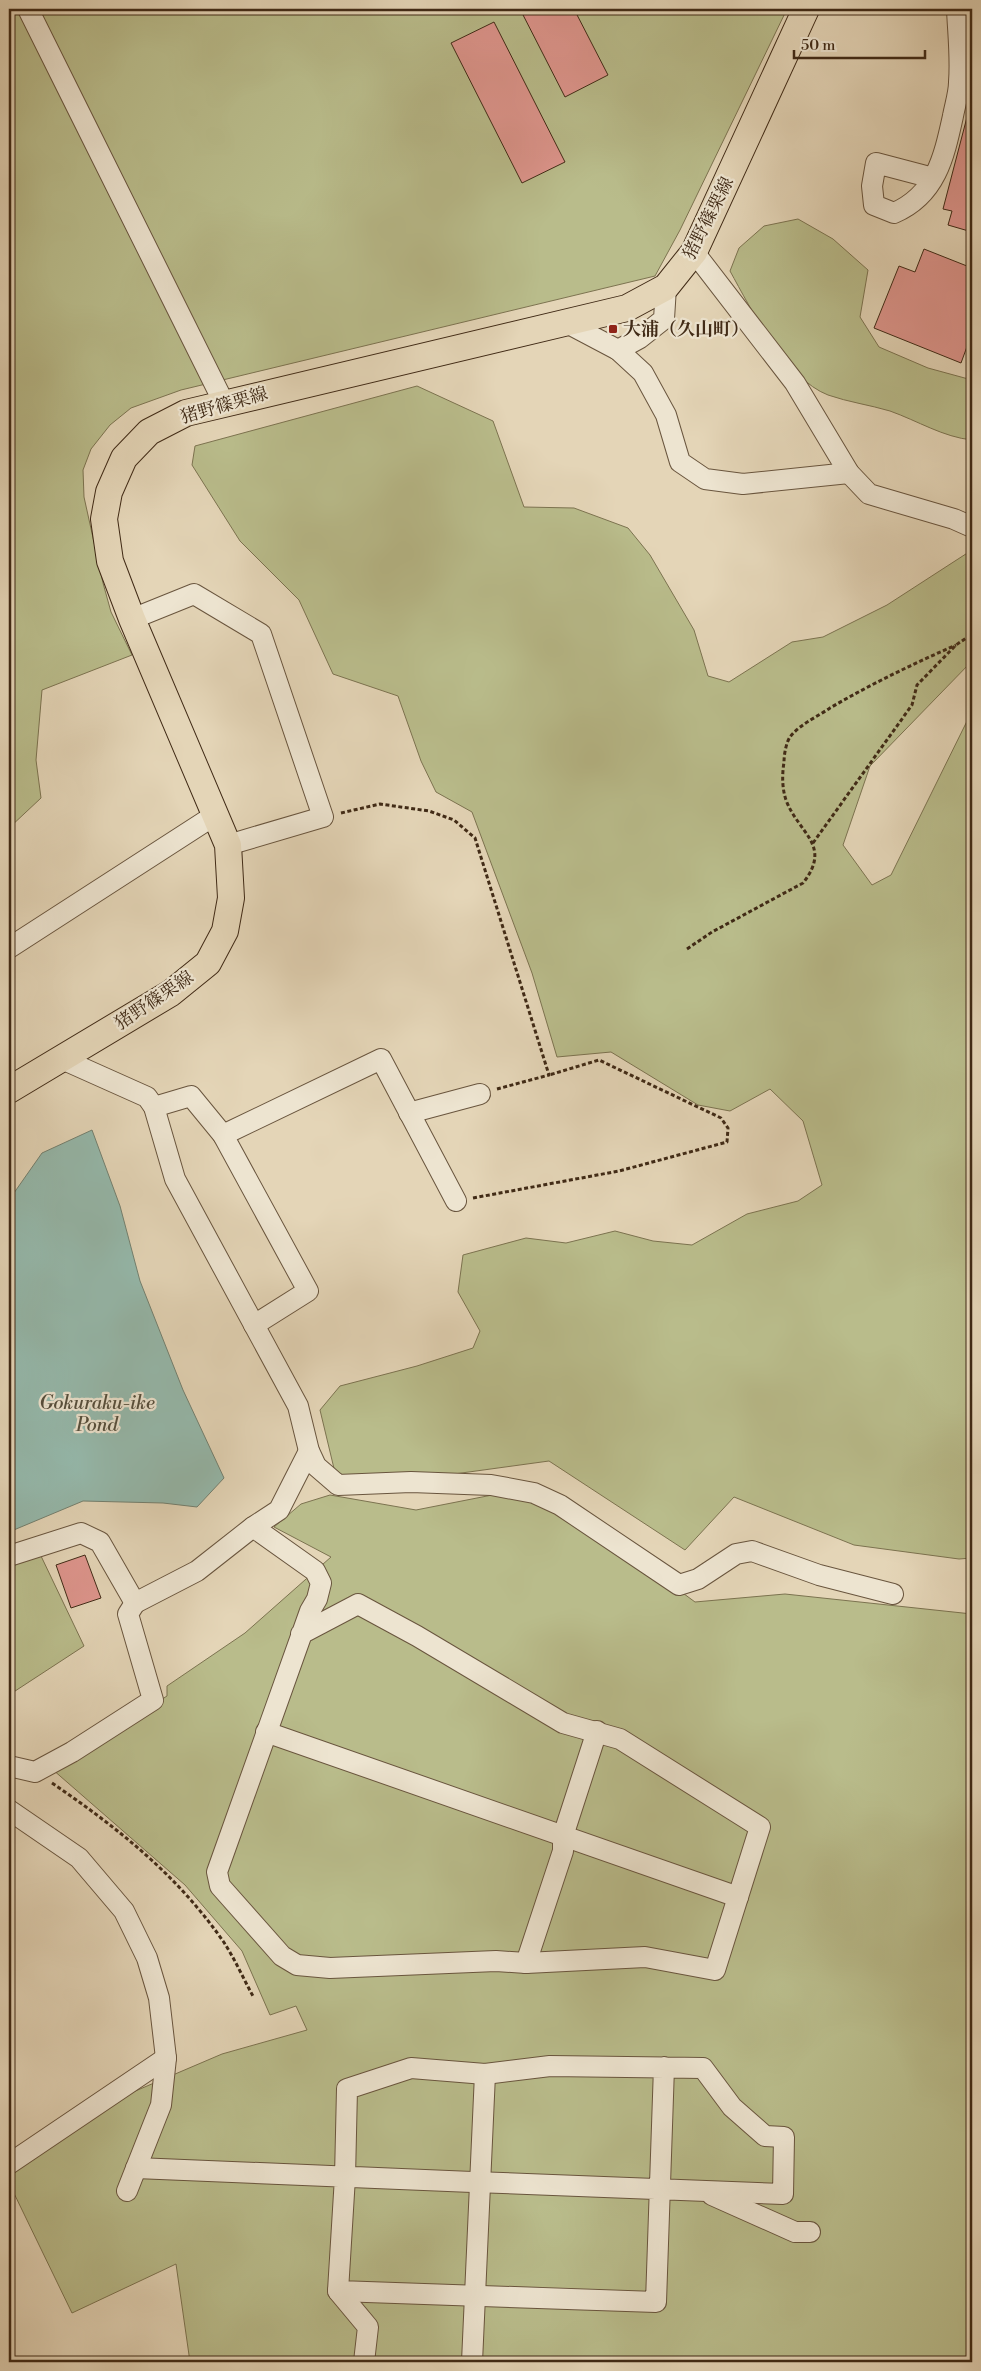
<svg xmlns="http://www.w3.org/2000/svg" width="981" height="2371" font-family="'Libre Bodoni','Noto Serif JP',serif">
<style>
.green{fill:#b9bc8b;stroke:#7c7350}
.water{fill:#95b9ac;stroke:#738070}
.building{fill:#de958d;stroke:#402a16}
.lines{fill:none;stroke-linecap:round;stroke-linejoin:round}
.minor-casing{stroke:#69553e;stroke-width:22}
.major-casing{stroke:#402a16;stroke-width:28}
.path{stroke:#402a16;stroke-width:3;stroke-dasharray:4 2.5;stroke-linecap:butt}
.minor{stroke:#ede4d0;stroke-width:20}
.major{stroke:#e4d5b7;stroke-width:26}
.poi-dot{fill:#8f2418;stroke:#ede4d0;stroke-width:2}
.labels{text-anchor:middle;stroke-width:4.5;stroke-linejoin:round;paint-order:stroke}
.street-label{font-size:18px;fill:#402a16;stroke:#ede4d0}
.poi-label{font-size:18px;font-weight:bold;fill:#402a16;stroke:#ede4d0;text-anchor:start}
.water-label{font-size:19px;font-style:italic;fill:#554e3c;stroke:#ede4d0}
</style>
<rect width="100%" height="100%" fill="#e4d5b7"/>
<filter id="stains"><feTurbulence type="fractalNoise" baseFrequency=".004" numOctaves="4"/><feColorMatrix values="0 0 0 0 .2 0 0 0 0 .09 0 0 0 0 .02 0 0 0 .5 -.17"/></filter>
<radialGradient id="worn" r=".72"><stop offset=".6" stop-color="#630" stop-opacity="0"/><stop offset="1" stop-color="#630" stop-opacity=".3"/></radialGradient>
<g class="green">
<polygon points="9,9 787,9 680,230 655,276 181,390 131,408 110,425 91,449 83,470 84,497 103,583 111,612 132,655 42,690 36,760 41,798 9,828"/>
<path d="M798,219L833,239L868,270L860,317L879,347L928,368L972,380V440C943,437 918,421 890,411C870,405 848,402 828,395C786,379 751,309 730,271L739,248L764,226Z"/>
<polygon points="417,386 493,421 524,507 574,508 628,528 650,555 694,630 708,676 729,682 792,642 823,637 887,605 972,550 972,661 870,766 843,845 872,885 891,875 972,711 972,1558 959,1559 854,1545 734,1497 685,1550 549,1461 352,1488 337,1481 320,1410 340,1386 417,1366 473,1348 480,1331 458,1292 463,1255 526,1238 566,1243 615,1231 653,1241 692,1245 747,1214 798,1201 822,1185 803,1121 770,1089 730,1111 698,1105 611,1052 557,1057 532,973 472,812 436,792 421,761 398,696 333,674 299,600 240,541 192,465 195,446"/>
<polygon points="538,1486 695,1602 785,1594 972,1614 972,2362 190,2362 176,2264 72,2313 9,2183 9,2175 133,2092 222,2054 307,2030 296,2006 270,2015 242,1951 185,1885 52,1769 167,1696 167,1686 245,1633 331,1557 274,1527 301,1504 330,1495 416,1510"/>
<polygon points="41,1556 84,1646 9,1695 9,1566"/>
</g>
<polygon class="water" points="92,1130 120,1206 140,1281 183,1390 224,1478 197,1507 163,1503 83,1501 9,1532 9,1200 42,1153"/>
<g class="building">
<polygon points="520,9 574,9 608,75 565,97"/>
<polygon points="494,22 565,162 522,183 451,43"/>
<polygon points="972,98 972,232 948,225 952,211 943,209"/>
<polygon points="924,249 972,268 972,333 961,363 874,328 899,266 915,272"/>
<polygon points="85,1555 101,1598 71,1608 56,1565"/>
</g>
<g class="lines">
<defs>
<g id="minor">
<polyline points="28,9 224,403"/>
<path d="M933,178L876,163L872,186L874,205L894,213C936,195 944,157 953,116C955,105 959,93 959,82C961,58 958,33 957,9"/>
<polyline points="694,252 795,383 849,473 869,494 954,519 972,527"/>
<polyline points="565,322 618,350 643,373 666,415 680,462 705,479 743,484 849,473"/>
<polyline points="618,350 640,338 664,319 666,287"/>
<polyline points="132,619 194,594 261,634 323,817 228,845"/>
<polyline points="9,948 215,815"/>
<polyline points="62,1059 147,1097 154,1107 175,1179 298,1406 309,1451 316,1466 338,1485 411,1482 491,1485 534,1493 560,1505 679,1585 698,1579 736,1554 752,1551 819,1575 893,1594"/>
<polyline points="154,1107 191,1096 223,1135 308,1291 254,1325"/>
<polyline points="409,1113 480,1094"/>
<polyline points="223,1135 381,1059 456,1201"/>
<polyline points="253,1527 315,1571 321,1583 317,1599 310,1611 217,1872 220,1886 282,1956 297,1965 330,1968 496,1961 526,1963 645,1957 715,1970 760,1827 620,1739 563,1723 417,1636 358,1604 301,1634"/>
<polyline points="9,1556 81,1533 100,1542 135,1603 197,1571 253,1527 279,1510 309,1451"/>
<polyline points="266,1732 738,1897"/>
<polyline points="9,1766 35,1772 72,1752 153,1700 128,1614 135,1603"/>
<polyline points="9,1810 79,1858 124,1911 147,1958 159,1998 166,2058 161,2105 127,2191"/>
<polyline points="526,1963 563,1851 563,1836 597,1731"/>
<polyline points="9,2164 166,2058"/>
<path d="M136,2168C352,2177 567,2186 783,2194L784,2137L765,2136L732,2107L703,2068L550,2066L485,2074L411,2068L347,2089L345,2177L338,2291L656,2302L664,2067"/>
<polyline points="712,2195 795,2232 810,2232"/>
<polyline points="338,2291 368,2327 364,2362"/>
<polyline points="472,2362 485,2074"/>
</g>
<polyline id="major" points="9,1090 171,993 208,963 225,931 231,898 228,845 132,619 110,561 104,519 109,492 124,458 149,432 186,413 627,308 666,287 694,252 806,9"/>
</defs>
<use href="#minor" class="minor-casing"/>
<use href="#major" class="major-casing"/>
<g class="path">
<polyline points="341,813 380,804 429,811 454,820 475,838 549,1075 497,1089"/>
<polyline points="813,843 912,705 917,685 956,645 972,634"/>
<path d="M687,949L712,932L803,883C833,845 798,833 786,800C782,788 782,775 784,762C784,755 786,743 790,737C800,724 817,717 830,708C871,684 913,664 956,645"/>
<polyline points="473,1198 619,1171 727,1142 728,1128 721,1118 599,1060 549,1075"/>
<path d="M52,1783C118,1828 177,1875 223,1941C235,1959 244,1980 254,1998"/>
</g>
<use href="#minor" class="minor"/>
<use href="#major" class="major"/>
</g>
<rect class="poi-dot" x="608" y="324" width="10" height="10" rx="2.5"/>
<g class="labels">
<g class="street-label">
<text transform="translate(708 218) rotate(-63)" y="6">猪野篠栗線</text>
<text transform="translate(224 405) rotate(-16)" y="6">猪野篠栗線</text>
<text transform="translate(154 1000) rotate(-34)" y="6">猪野篠栗線</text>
</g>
<g class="poi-label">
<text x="623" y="335">大浦（久山町）</text>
</g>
<g class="water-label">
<text x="97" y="1409">Gokuraku-ike<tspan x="97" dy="22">Pond</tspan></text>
</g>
</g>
<rect width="981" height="2371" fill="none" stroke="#e4d5b7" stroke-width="30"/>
<rect x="10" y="10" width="961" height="2351" fill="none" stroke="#402a16" stroke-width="2.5"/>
<rect x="15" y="15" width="951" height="2341" fill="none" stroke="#402a16"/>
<path d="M794 50v8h131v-8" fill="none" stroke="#402a16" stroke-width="2.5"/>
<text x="801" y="50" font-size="15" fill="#402a16" stroke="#ede4d0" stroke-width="4" paint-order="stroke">50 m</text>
<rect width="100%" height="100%" filter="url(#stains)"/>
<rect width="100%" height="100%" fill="url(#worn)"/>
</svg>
